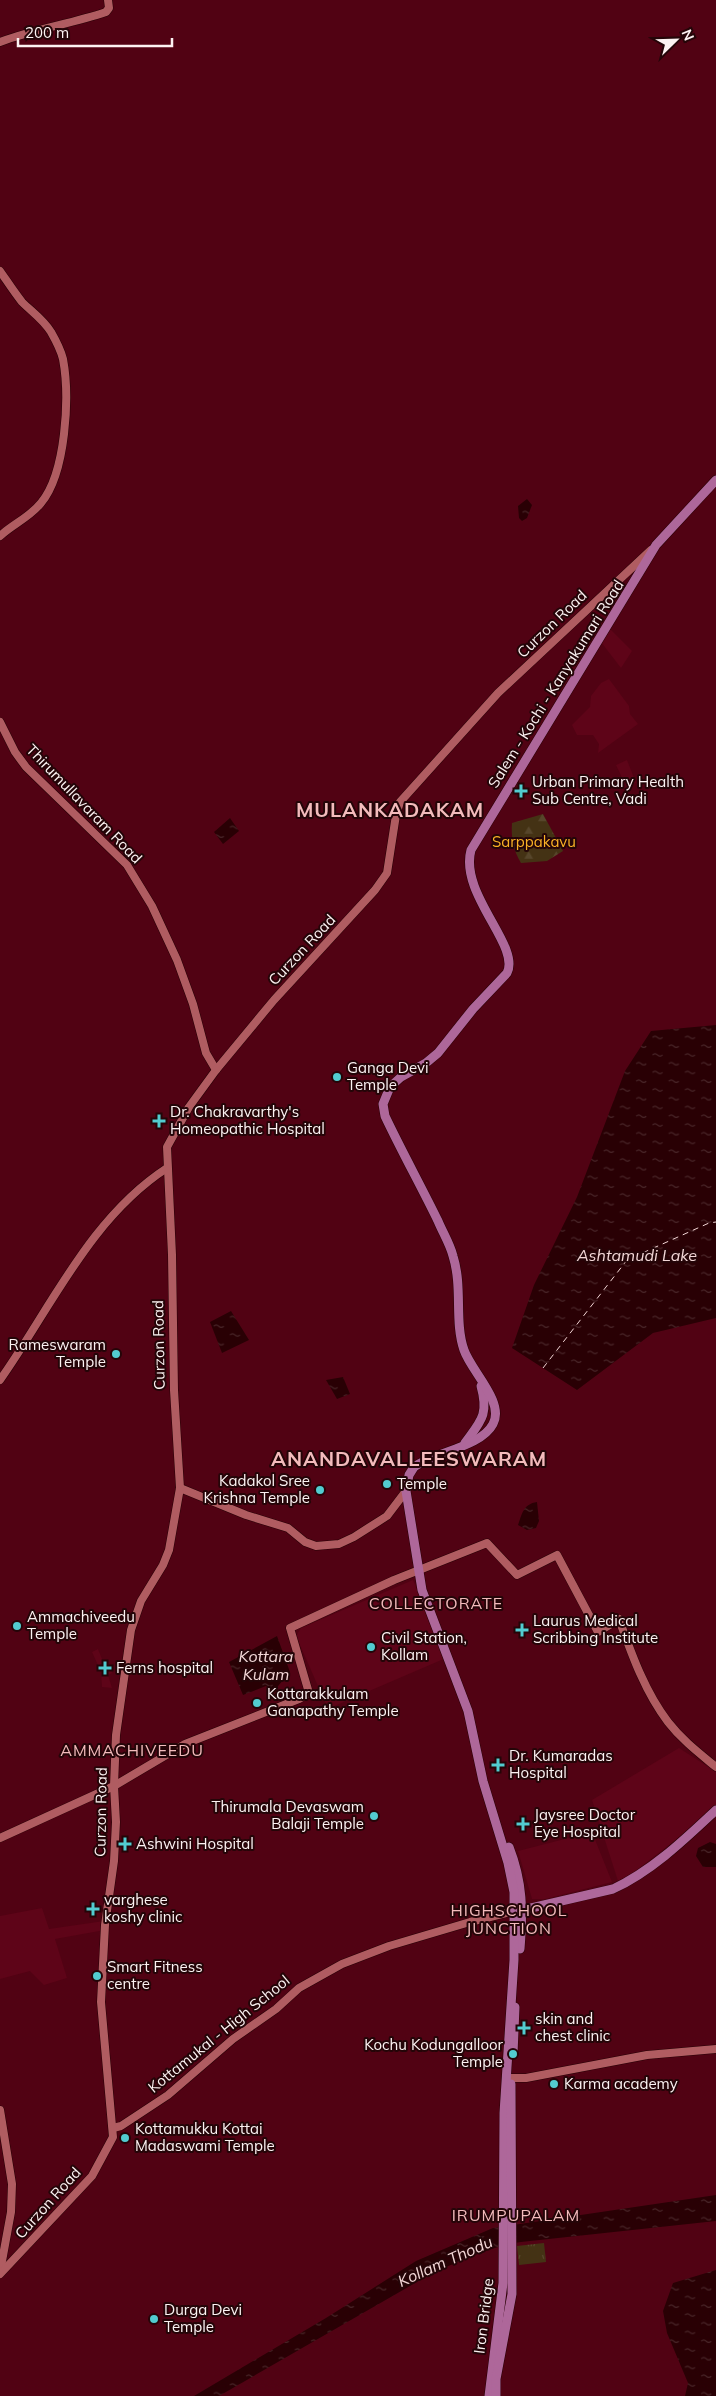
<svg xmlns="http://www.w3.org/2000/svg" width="716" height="2396" font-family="Mulish,sans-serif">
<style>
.built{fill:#5e0418}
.forest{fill:url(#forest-firs)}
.park{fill:url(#park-tufts)}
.water{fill:url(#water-ripples)}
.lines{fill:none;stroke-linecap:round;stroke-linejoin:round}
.ferry{stroke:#f3d7d7;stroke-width:1;stroke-dasharray:6 5;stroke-linecap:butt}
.secondary-casing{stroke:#270206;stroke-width:9}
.primary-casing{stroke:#270206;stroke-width:10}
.secondary{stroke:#b05c61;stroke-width:8}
.primary{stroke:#ae679a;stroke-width:9}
.poi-dot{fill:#52ccd0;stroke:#240508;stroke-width:2}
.labels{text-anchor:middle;stroke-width:4;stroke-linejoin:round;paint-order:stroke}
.street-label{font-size:15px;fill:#fcf2f2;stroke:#240508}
.poi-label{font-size:15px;fill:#fcf2f2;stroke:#240508;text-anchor:start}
.park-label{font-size:15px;fill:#fab226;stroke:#240508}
.water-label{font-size:16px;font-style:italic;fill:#f3d7d7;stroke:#240508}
.neighbourhood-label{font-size:16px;letter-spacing:1px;fill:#f3bbbc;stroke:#240508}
.district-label{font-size:20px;font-weight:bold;letter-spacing:1px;fill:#f3bbbc;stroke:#240508}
</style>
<defs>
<pattern id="forest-firs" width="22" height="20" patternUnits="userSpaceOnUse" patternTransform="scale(1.25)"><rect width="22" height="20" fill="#443214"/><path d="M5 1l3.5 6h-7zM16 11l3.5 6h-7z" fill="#57462b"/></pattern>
<pattern id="park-tufts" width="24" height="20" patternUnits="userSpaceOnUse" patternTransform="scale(1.25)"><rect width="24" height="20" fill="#443214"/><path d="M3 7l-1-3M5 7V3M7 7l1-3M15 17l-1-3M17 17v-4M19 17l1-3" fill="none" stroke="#57462b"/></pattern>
<pattern id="water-ripples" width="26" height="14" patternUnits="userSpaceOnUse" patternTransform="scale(1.25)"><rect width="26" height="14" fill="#290004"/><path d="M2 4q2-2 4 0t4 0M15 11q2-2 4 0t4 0" fill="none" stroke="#492629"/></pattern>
</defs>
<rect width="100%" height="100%" fill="#510213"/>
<g class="built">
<polygon points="610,629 632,651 621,668 601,642"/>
<polygon points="609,679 629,706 630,714 638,724 598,753 599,744 593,735 577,735 572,725 590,707 591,696 601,683"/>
<polygon points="627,760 636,783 626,786 616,765"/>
<polygon points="413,1580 446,1658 332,1707 325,1702 296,1636 301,1628"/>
<polygon points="98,1649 104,1664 109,1664 112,1673 108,1675 112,1688 102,1687 101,1672 92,1652"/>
<polygon points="679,1748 716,1772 716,1805 696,1824 629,1876 618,1881 592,1800"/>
<polygon points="592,1832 612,1882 545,1899 532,1899 518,1851"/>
<polygon points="42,1908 49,1929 104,1921 105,1930 55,1939 67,1978 44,1985 30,1971 0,1979 0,1916"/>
</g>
<path class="forest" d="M543,814L563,851L547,861L521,863C513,850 511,837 512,823Z"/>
<polygon class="park" points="544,2243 546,2262 519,2265 517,2246"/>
<g class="water">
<polygon points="527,499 532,505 527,518 522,521 519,518 518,506"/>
<polygon points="230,818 239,831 223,844 214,832"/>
<polygon points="716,1025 716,1318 653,1333 577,1390 512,1348 534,1285 577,1197 625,1071 651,1031"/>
<polygon points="231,1311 249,1340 222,1353 210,1322"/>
<polygon points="343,1377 350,1394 337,1399 326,1380"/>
<path d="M537,1502L539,1521L536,1528L527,1530L518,1525C522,1514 523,1504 537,1502Z"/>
<polygon points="277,1636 290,1672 273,1692 266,1686 243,1695 229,1662"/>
<polygon points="710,1842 716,1844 716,1867 703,1867 696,1856 698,1848"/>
<path d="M716,2195V2221L521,2242C491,2246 464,2260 436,2271L219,2396H194L326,2318L416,2261L493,2228Z"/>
<polygon points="716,2270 716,2396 685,2396 688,2383 667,2333 663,2311 673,2283"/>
</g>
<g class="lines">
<polyline class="ferry" points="543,1368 627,1260 709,1223 716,1222"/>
<defs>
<g id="secondary">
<path d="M0,42C34,29 71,24 106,12L109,8L108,0"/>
<path d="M0,271C7,281 14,292 22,302C32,312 43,319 51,332C55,339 61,351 63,359C70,397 66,473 41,503C30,517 13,524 0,536"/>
<polyline points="0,722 15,752 26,767 127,865 152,906 177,960 193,1004 206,1053 216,1070"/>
<path d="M0,1380C51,1308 90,1218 167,1168"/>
<polyline points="180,1488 246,1515 288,1528 305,1542 316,1546 339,1544 354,1537 387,1516 406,1491"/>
<path d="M0,1838L114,1786L185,1744L299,1699L309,1693L290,1628L394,1580L487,1543L517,1575L557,1555L598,1632L619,1619C632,1655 645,1692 668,1722C682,1740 699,1753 716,1767"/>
<polyline points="506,2078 526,2078 647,2055 716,2049"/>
<polyline points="0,2110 12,2184 11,2212 0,2272"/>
<polyline points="113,2128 121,2126 168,2095 233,2039 276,2009 299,1988 342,1964 389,1946 470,1922 515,1911"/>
<polyline points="0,2274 92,2176 113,2137 101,2002 105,1925 114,1861 116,1822 114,1786 116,1735 131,1630 141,1601 163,1565 169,1550 180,1488 174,1390 172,1255 167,1147 189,1107 216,1070 274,1000 375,890 387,873 396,815 400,802 498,693 651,550"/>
</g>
<g id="primary">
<path d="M465,1443C481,1421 489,1415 481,1386"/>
<path d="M509,1847C523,1883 523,1911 520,1949"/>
<path d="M518,1911L613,1889C652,1871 685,1839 716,1810"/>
<polyline points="513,2054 515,2007"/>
<path d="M489,2396L503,2283L504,2113L514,1960V1892L508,1863L483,1781L468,1711L422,1590L406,1491L409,1475L414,1467C435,1452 481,1447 493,1424C505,1402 471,1371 464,1350C454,1321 463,1288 453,1256C450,1244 443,1233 438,1221C421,1186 402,1152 385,1116L383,1104L390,1087L401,1077L426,1063L438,1053L473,1009L507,973C521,946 459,894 471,850L656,545L716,480"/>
<polyline points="496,2396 496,2379 512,2294 511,2084"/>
</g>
</defs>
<use href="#secondary" class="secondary-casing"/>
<use href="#primary" class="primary-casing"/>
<use href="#secondary" class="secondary"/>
<use href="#primary" class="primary"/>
</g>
<g class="poi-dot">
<path d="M518.5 783.5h5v5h5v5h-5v5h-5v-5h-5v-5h5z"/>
<circle cx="337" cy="1077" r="5"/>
<path d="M156.5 1113.5h5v5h5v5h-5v5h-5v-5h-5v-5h5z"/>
<circle cx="116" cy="1354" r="5"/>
<circle cx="387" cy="1484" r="5"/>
<circle cx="320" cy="1490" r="5"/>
<circle cx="17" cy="1626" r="5"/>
<path d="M519.5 1622.5h5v5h5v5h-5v5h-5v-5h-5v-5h5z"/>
<circle cx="371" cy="1647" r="5"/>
<path d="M102.5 1660.5h5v5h5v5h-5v5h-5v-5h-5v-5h5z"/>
<circle cx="257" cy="1703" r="5"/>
<path d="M495.5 1757.5h5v5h5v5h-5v5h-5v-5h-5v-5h5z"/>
<circle cx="374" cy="1816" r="5"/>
<path d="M520.5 1816.5h5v5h5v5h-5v5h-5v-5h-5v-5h5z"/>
<path d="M122.5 1836.5h5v5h5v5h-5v5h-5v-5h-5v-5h5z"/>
<path d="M90.5 1901.5h5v5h5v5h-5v5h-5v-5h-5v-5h5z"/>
<circle cx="97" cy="1976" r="5"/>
<path d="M521.5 2020.5h5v5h5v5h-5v5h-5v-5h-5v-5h5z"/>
<circle cx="513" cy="2054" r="5"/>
<circle cx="554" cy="2084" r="5"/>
<circle cx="125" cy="2138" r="5"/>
<circle cx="154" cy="2319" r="5"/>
</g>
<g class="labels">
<g class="street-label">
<text transform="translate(552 624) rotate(-44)" y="5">Curzon Road</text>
<text transform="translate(556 684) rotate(-58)" y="5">Salem - Kochi - Kanyakumari Road</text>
<text transform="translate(84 804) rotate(46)" y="5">Thirumullavaram Road</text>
<text transform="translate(302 950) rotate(-47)" y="5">Curzon Road</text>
<text transform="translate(159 1345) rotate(-91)" y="5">Curzon Road</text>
<text transform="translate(101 1812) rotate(-89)" y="5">Curzon Road</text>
<text transform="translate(219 2034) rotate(-39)" y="5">Kottamukal - High School</text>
<text transform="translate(48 2203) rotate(-48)" y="5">Curzon Road</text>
<text transform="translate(484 2316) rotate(-83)" y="5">Iron Bridge</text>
</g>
<g class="poi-label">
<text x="532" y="787">Urban Primary Health<tspan x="532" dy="17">Sub Centre, Vadi</tspan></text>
<text x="347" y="1073">Ganga Devi<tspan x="347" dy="17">Temple</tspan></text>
<text x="170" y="1117">Dr. Chakravarthy's<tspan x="170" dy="17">Homeopathic Hospital</tspan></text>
<text x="106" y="1350" text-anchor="end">Rameswaram<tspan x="106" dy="17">Temple</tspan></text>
<text x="310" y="1486" text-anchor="end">Kadakol Sree<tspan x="310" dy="17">Krishna Temple</tspan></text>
<text x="397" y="1489">Temple</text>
<text x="27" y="1622">Ammachiveedu<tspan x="27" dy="17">Temple</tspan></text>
<text x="533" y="1626">Laurus Medical<tspan x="533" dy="17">Scribbing Institute</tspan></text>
<text x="381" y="1643">Civil Station,<tspan x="381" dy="17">Kollam</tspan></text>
<text x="116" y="1673">Ferns hospital</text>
<text x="267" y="1699">Kottarakkulam<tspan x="267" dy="17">Ganapathy Temple</tspan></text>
<text x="509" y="1761">Dr. Kumaradas<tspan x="509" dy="17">Hospital</tspan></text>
<text x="364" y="1812" text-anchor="end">Thirumala Devaswam<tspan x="364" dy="17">Balaji Temple</tspan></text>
<text x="534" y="1820">Jaysree Doctor<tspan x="534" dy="17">Eye Hospital</tspan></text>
<text x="136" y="1849">Ashwini Hospital</text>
<text x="104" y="1905">varghese<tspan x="104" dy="17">koshy clinic</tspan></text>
<text x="107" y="1972">Smart Fitness<tspan x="107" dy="17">centre</tspan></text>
<text x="535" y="2024">skin and<tspan x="535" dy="17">chest clinic</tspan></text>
<text x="503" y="2050" text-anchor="end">Kochu Kodungalloor<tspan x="503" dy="17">Temple</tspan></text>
<text x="564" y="2089">Karma academy</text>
<text x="135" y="2134">Kottamukku Kottai<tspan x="135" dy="17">Madaswami Temple</tspan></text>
<text x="164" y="2315">Durga Devi<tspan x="164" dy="17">Temple</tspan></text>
</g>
<g class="park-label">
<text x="534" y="847">Sarppakavu</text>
</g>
<g class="water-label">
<text x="637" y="1261">Ashtamudi Lake</text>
<text x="266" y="1662">Kottara<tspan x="266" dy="18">Kulam</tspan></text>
<text transform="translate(445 2261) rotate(-24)" y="6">Kollam Thodu</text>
</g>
<g class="neighbourhood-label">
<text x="436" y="1609">COLLECTORATE</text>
<text x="132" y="1756">AMMACHIVEEDU</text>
<text x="509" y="1916">HIGHSCHOOL<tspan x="509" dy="18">JUNCTION</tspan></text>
<text x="516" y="2221">IRUMPUPALAM</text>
</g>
<g class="district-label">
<text x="390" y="817">MULANKADAKAM</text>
<text x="409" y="1466">ANANDAVALLEESWARAM</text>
</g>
</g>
<g transform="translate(676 40) rotate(67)" stroke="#240508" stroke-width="4" paint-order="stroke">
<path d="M0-4L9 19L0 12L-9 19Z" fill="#fcf2f2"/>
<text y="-8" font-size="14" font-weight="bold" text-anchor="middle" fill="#fcf2f2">N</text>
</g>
<path d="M18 38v8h154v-8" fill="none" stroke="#fcf2f2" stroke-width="2.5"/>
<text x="25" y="38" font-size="15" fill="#fcf2f2" stroke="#240508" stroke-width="4" paint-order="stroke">200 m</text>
</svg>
